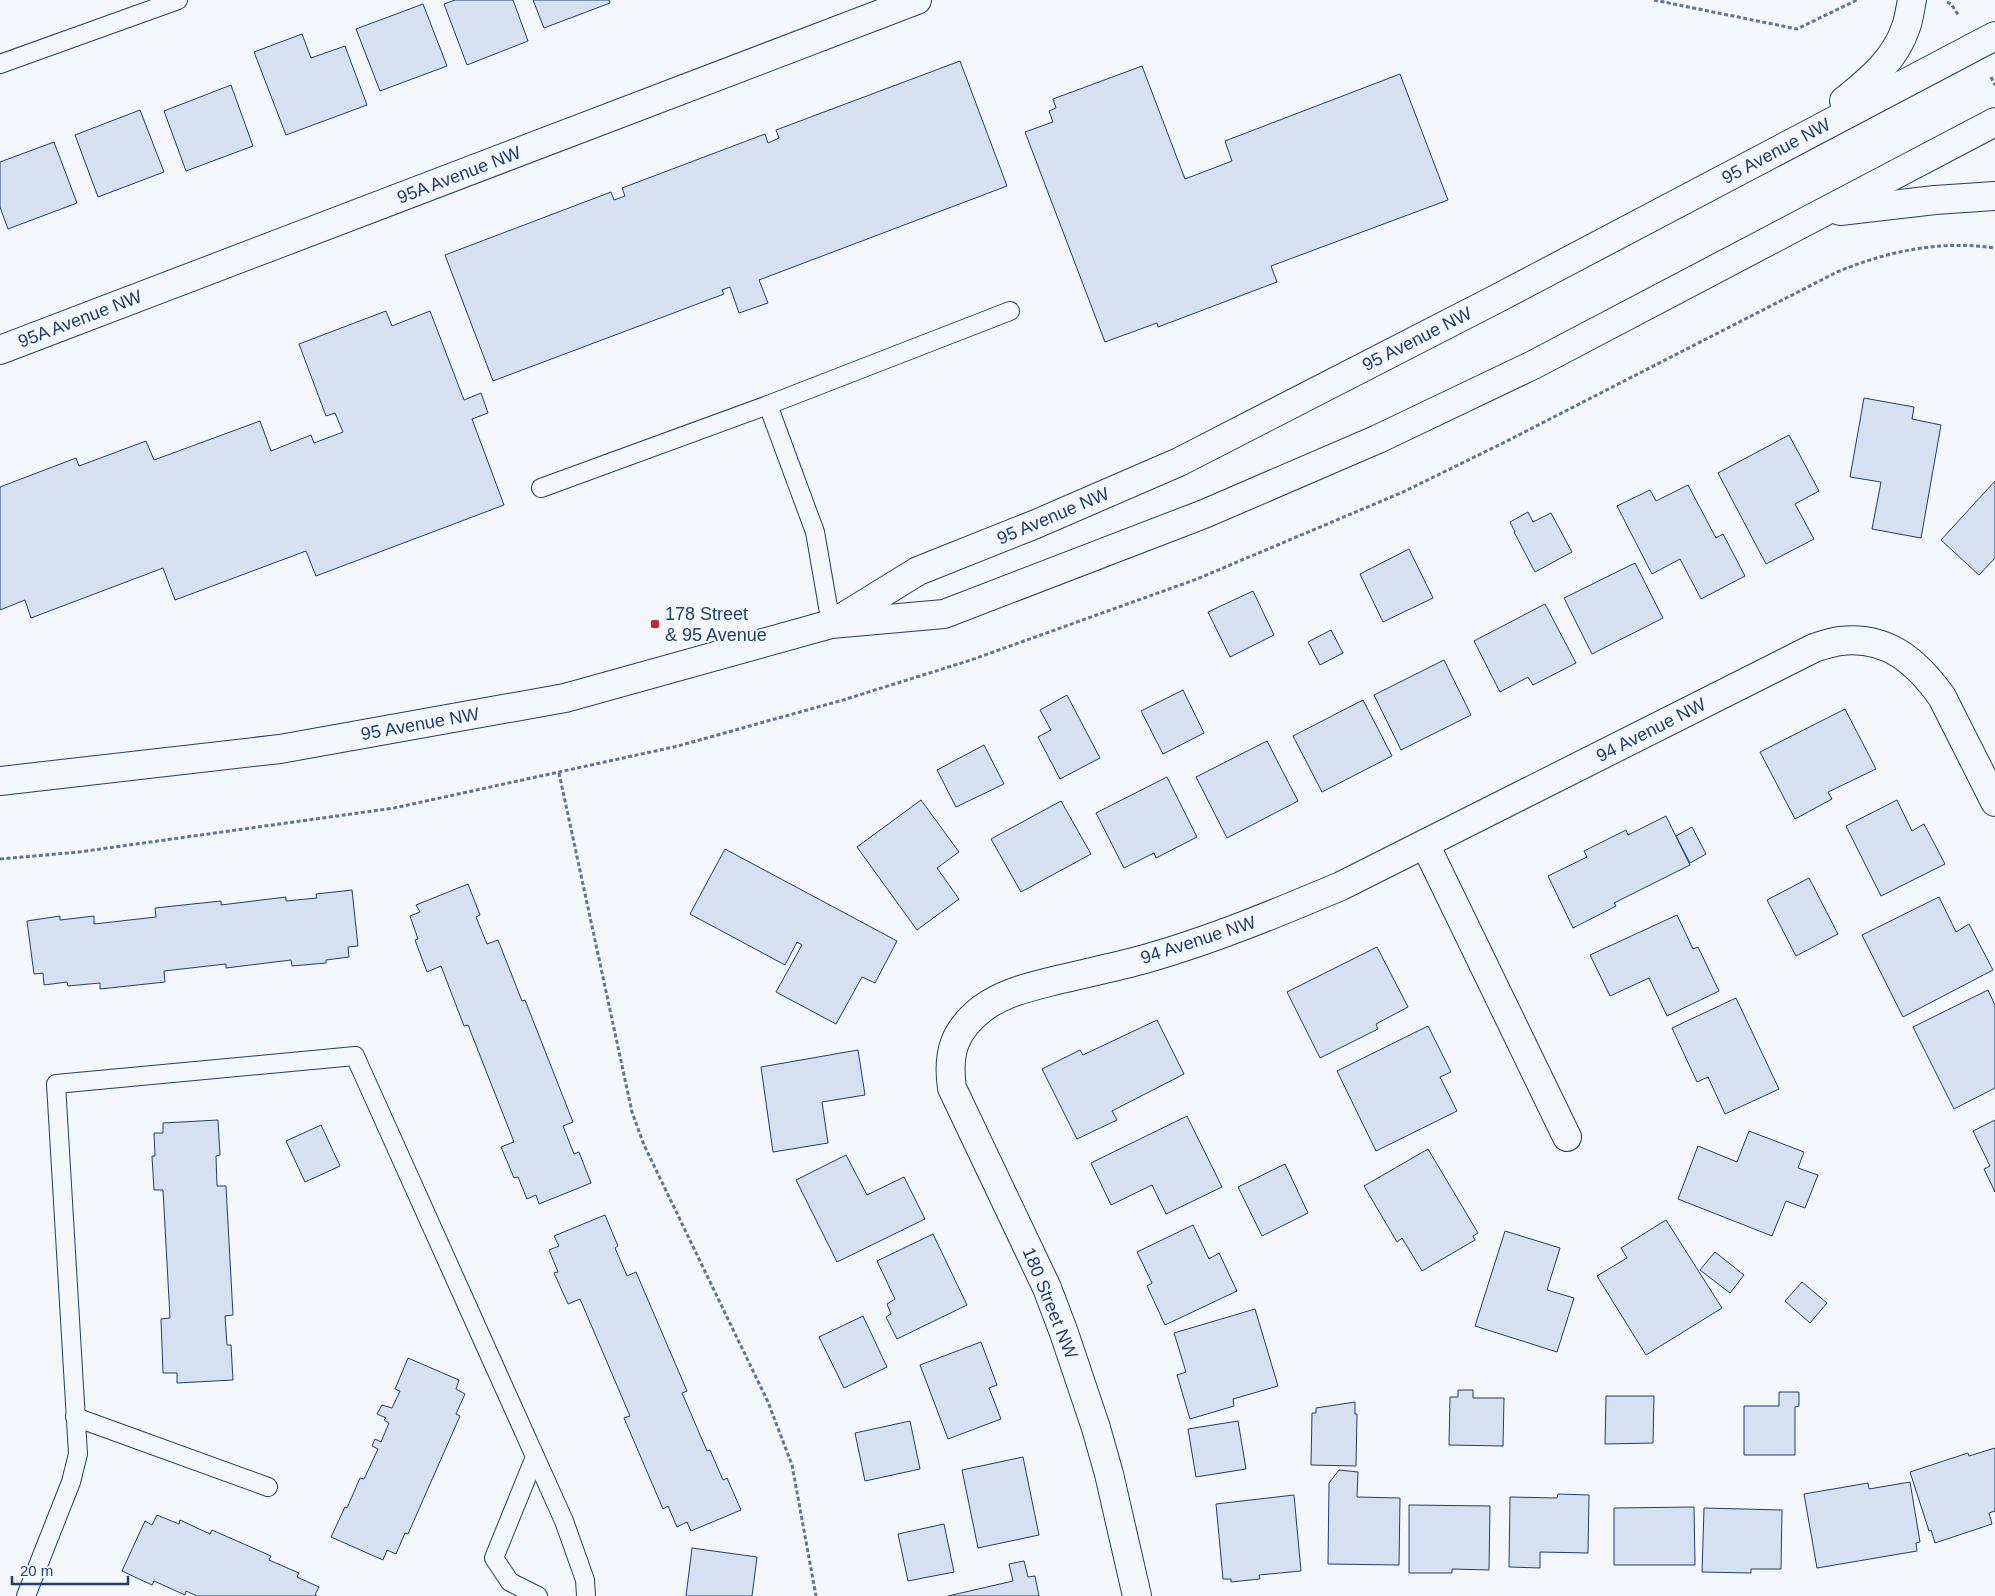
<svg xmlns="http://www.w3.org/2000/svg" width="1995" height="1596" font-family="Helvetica,sans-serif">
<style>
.building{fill:#d5e0f0;stroke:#1d3f73}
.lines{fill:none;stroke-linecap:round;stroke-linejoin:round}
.lane-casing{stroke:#1d3f73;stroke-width:20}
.street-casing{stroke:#1d3f73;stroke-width:30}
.secondary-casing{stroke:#1d3f73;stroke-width:30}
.path{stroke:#5e769c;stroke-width:3;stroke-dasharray:4 2.5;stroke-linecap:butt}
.lane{stroke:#f4f7fb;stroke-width:18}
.street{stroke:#f4f7fb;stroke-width:28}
.secondary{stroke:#f4f7fb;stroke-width:28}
.poi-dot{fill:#c62828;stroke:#f4f7fb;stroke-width:2}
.labels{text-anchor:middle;stroke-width:4;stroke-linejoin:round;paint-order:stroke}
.street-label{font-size:18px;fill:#1d3f73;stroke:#f4f7fb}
.poi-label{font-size:18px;fill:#1d3f73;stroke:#f4f7fb;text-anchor:start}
</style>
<rect width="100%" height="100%" fill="#f4f7fb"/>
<g class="building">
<polygon points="455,0 513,0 528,41 467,65 444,4"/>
<polygon points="533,0 609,0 610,3 544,28"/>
<polygon points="423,4 447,66 380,91 356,29"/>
<polygon points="302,34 311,58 345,46 367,105 286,135 254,52"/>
<polygon points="960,61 1007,186 759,280 768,303 739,313 730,287 722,290 724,294 493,381 445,255 611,192 614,200 625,196 622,188 765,134 768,143 779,138 776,130"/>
<polygon points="1142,66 1185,179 1232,161 1225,141 1400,74 1448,200 1271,266 1277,282 1158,327 1157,323 1105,342 1025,132 1053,122 1049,111 1056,108 1053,99"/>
<polygon points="231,85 253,146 186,171 164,111"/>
<polygon points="140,110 164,172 98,197 75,135"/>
<polygon points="54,142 77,203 8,229 0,207 0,162"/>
<polygon points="386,311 392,326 430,311 464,400 481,393 488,413 472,419 504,505 316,576 306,551 175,600 163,568 31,618 25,600 0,610 0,487 76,458 79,466 146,441 154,460 260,421 271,451 311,435 314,443 343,432 335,413 326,416 299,344"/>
<polygon points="1864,398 1914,407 1912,419 1941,425 1921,538 1872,529 1881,482 1850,477"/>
<polygon points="1789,435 1819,491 1795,504 1814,539 1766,564 1718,473"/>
<polygon points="1995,481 1995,558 1979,575 1941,540"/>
<polygon points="1688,485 1716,538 1723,534 1745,576 1701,599 1680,559 1652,574 1617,506 1650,490 1656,501"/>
<polygon points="1528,512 1533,522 1551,513 1572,552 1535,572 1514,532 1515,532 1510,522"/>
<polygon points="1409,549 1433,598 1383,622 1360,574"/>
<polygon points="1635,563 1663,618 1592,654 1564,598"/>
<polygon points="1253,591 1274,635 1230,657 1208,612"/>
<polygon points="1545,604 1576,663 1533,685 1528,677 1500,692 1474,641"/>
<polygon points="1331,630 1343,653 1320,665 1308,642"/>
<polygon points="1444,660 1471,715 1401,750 1374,695"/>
<polygon points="1183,690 1204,733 1163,754 1141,711"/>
<polygon points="1067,695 1100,758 1060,779 1038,737 1051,730 1040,710"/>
<polygon points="1363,700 1392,756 1322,792 1293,736"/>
<polygon points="1845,709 1876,769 1828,792 1832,799 1795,819 1760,752"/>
<polygon points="1267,741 1298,801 1227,838 1196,777"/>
<polygon points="984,745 1004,784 956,807 937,770"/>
<polygon points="1167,777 1197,837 1156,858 1154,853 1124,868 1096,813"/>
<polygon points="921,800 959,852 937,868 959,899 917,930 857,847"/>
<polygon points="1897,800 1912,831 1924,824 1945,864 1881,896 1846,826"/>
<polygon points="1061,801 1091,854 1021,892 991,839"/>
<polygon points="1666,816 1690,865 1614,903 1616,906 1573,928 1548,876 1587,857 1584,851 1626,830 1628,835"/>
<polygon points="1692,827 1706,854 1690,863 1676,836"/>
<polygon points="725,849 897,941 875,983 862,977 836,1024 776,992 802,945 797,942 785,965 690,914"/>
<polygon points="1809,878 1838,934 1796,956 1767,900"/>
<polygon points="468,884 480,915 476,917 487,944 498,940 522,1001 525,1000 573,1122 563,1126 574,1154 579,1152 591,1183 539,1204 536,1195 527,1199 518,1177 514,1178 501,1147 514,1142 468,1025 464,1026 441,966 427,972 415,940 418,939 410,916 420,912 416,905"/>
<polygon points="352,890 358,946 348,947 349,957 326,960 326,963 292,966 291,960 226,968 226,964 164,971 165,982 100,989 100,983 68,986 67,982 44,985 43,973 34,974 27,921 60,916 60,920 94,916 94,924 156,917 155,908 221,901 221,905 286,897 286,901 317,898 316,894"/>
<polygon points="1939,897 1956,932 1969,924 1993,970 1903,1017 1862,935"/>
<polygon points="1677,915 1693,949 1698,947 1719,991 1667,1016 1649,978 1610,996 1590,955"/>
<polygon points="1377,947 1408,1007 1376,1024 1378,1029 1320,1058 1287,992"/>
<polygon points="1988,990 1995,1005 1995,1088 1954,1109 1913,1027"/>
<polygon points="1736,998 1779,1089 1725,1114 1708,1077 1697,1082 1672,1028"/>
<polygon points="1157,1020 1184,1074 1112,1111 1117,1120 1077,1139 1042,1069 1080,1050 1083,1055"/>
<polygon points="1428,1026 1451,1072 1440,1077 1457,1111 1376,1151 1337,1071"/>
<polygon points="858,1050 865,1095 822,1102 828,1143 773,1152 761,1067"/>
<polygon points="1187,1116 1222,1187 1166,1214 1152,1185 1111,1205 1091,1163"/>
<polygon points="218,1120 220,1155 216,1156 217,1186 226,1186 233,1315 225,1316 227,1345 231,1345 233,1380 177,1383 177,1373 163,1373 161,1319 170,1318 163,1190 154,1190 152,1156 155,1156 154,1133 163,1133 163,1123"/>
<polygon points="1995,1120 1995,1192 1984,1169 1990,1166 1973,1131"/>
<polygon points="321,1125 340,1166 305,1182 286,1141"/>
<polygon points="1749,1131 1804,1152 1798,1168 1818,1175 1805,1208 1786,1201 1772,1236 1678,1199 1698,1146 1737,1162"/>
<polygon points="1428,1149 1478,1233 1473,1236 1475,1240 1422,1271 1402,1238 1397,1242 1364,1186"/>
<polygon points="846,1155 867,1195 904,1177 925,1219 837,1262 796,1180"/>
<polygon points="1285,1164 1308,1213 1262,1236 1238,1187"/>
<polygon points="605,1215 618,1246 615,1248 627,1276 636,1272 687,1391 682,1393 707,1451 710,1450 723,1480 727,1478 741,1510 691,1531 687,1522 677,1527 668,1506 663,1509 624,1418 630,1416 580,1299 568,1304 554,1273 558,1272 549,1250 559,1246 554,1236"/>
<polygon points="1666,1220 1722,1308 1646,1355 1597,1276 1627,1258 1621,1248"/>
<polygon points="1193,1225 1209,1259 1219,1253 1237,1291 1165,1325 1147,1286 1152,1283 1137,1252"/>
<polygon points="1505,1231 1560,1248 1547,1290 1574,1298 1557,1352 1475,1326"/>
<polygon points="933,1234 967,1305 897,1339 886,1317 891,1314 887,1304 895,1299 877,1261"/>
<polygon points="1715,1252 1744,1275 1730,1293 1700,1270"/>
<polygon points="1802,1282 1827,1303 1810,1323 1785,1301"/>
<polygon points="1255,1309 1278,1386 1233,1399 1234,1406 1190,1419 1177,1375 1186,1372 1174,1333"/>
<polygon points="863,1316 887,1367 844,1388 819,1337"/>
<polygon points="981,1342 997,1385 989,1388 1001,1419 948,1439 920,1365"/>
<polygon points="408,1358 459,1380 456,1389 465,1394 456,1414 460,1416 408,1534 405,1533 396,1554 387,1550 383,1560 331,1537 345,1507 347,1508 360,1478 364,1479 378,1449 372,1446 375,1439 381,1442 389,1423 384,1420 386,1418 377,1414 382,1405 392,1408 400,1391 395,1389"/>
<polygon points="1458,1390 1473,1390 1473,1398 1504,1398 1503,1446 1449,1445 1450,1397 1458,1397"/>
<polygon points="1779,1392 1799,1392 1799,1406 1795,1407 1795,1455 1744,1455 1744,1406 1779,1406"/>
<polygon points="1606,1396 1654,1396 1653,1443 1605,1444"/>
<polygon points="1355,1402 1355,1414 1357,1414 1356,1466 1311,1465 1312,1413 1316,1413 1316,1408"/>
<polygon points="910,1421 920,1469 865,1481 855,1433"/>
<polygon points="1238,1421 1246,1469 1196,1477 1188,1429"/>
<polygon points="1995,1448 1995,1511 1989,1513 1992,1524 1935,1543 1931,1530 1929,1531 1910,1472 1968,1453 1969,1456"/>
<polygon points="1023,1457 1039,1535 978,1548 962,1470"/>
<polygon points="1339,1470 1358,1472 1357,1497 1400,1498 1399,1565 1328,1564 1329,1483"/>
<polygon points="1910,1482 1920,1542 1916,1543 1917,1551 1817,1568 1804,1494 1868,1483 1869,1489"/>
<polygon points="1558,1494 1589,1495 1588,1553 1540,1552 1540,1568 1509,1567 1510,1497 1557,1498"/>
<polygon points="1294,1495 1301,1571 1259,1575 1260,1579 1231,1582 1231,1579 1223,1579 1216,1504"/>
<polygon points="1409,1505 1490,1506 1489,1570 1452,1569 1452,1573 1409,1573"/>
<polygon points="1694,1507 1695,1565 1614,1565 1614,1508"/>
<polygon points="1704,1508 1782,1510 1781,1569 1751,1569 1751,1573 1702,1572"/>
<polygon points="157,1515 179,1524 180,1520 210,1534 212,1530 271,1556 269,1560 299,1573 297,1577 319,1587 315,1595 317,1596 197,1596 186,1591 185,1595 154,1581 152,1585 122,1571 145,1521 152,1525"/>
<polygon points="944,1524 954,1572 908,1581 898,1534"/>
<polygon points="692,1548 757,1557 752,1596 686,1596"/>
<polygon points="1024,1561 1028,1577 1035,1576 1039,1596 948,1596 1013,1581 1009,1564"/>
</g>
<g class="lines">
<defs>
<g id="lane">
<polyline points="0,64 178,0"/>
<polyline points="541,488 768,405"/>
<polyline points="831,624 815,532 768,405 1010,311"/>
<polyline points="75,1417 268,1487"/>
<polyline points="535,1457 494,1558 510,1582 538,1596"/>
<polyline points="26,1596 71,1482 78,1454 56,1084 355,1056 564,1521 585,1580 586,1596"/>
</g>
<g id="street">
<polyline points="0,350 917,0"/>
<polyline points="1425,844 1567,1137"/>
<path d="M1137,1596L1109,1474L1096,1428L1064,1333L1047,1288L952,1088C947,1053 954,1030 983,1008C1005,992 1030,987 1057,980C1086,973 1116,967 1145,959C1212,940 1277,913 1341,886L1814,648C1823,645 1832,642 1840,641C1887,635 1917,662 1942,697L1995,802"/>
</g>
<g id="secondary">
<path d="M1844,101C1870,80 1895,60 1906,27C1909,19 1910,9 1912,0"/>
<polyline points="1840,211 1935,200 1995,196"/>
<polyline points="837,621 918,571 1036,524 1179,462 1500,297 1995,36"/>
<polyline points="0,781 280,749 565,698 831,624 944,614 1204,514 1378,439 1533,365 1995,122"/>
</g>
</defs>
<use href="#lane" class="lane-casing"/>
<use href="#street" class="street-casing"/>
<use href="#secondary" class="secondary-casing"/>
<g class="path">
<polyline points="1654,0 1797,29 1857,0"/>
<polyline points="1947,2 1951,4 1959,16"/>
<polyline points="1991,77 1995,85"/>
<polyline points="559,773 632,1112 644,1145 768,1402 792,1465 816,1596"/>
<path d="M0,859L79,852L394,808L678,746L843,700L971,660L1197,579L1403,492L1505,442L1837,272C1888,251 1940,240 1995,248"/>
</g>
<use href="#lane" class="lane"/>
<use href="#street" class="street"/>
<use href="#secondary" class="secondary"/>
</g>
<rect class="poi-dot" x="650" y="619" width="10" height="10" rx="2.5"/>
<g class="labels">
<g class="street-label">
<text transform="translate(1776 151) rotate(-28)" y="6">95 Avenue NW</text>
<text transform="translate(459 175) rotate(-21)" y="6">95A Avenue NW</text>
<text transform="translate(80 319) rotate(-21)" y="6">95A Avenue NW</text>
<text transform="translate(1417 339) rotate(-27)" y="6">95 Avenue NW</text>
<text transform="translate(1053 516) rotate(-23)" y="6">95 Avenue NW</text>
<text transform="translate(420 724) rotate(-10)" y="6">95 Avenue NW</text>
<text transform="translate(1651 730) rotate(-27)" y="6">94 Avenue NW</text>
<text transform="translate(1198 940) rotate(-18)" y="6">94 Avenue NW</text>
<text transform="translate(1050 1303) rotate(68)" y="6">180 Street NW</text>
</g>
<g class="poi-label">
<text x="665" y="620">178 Street<tspan x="665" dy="21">&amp; 95 Avenue</tspan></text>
</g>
</g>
<path d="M12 1576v8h116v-8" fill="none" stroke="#1d3f73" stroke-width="2.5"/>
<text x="20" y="1576" font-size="15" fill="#1d3f73" stroke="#f4f7fb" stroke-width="4" paint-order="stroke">20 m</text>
</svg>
